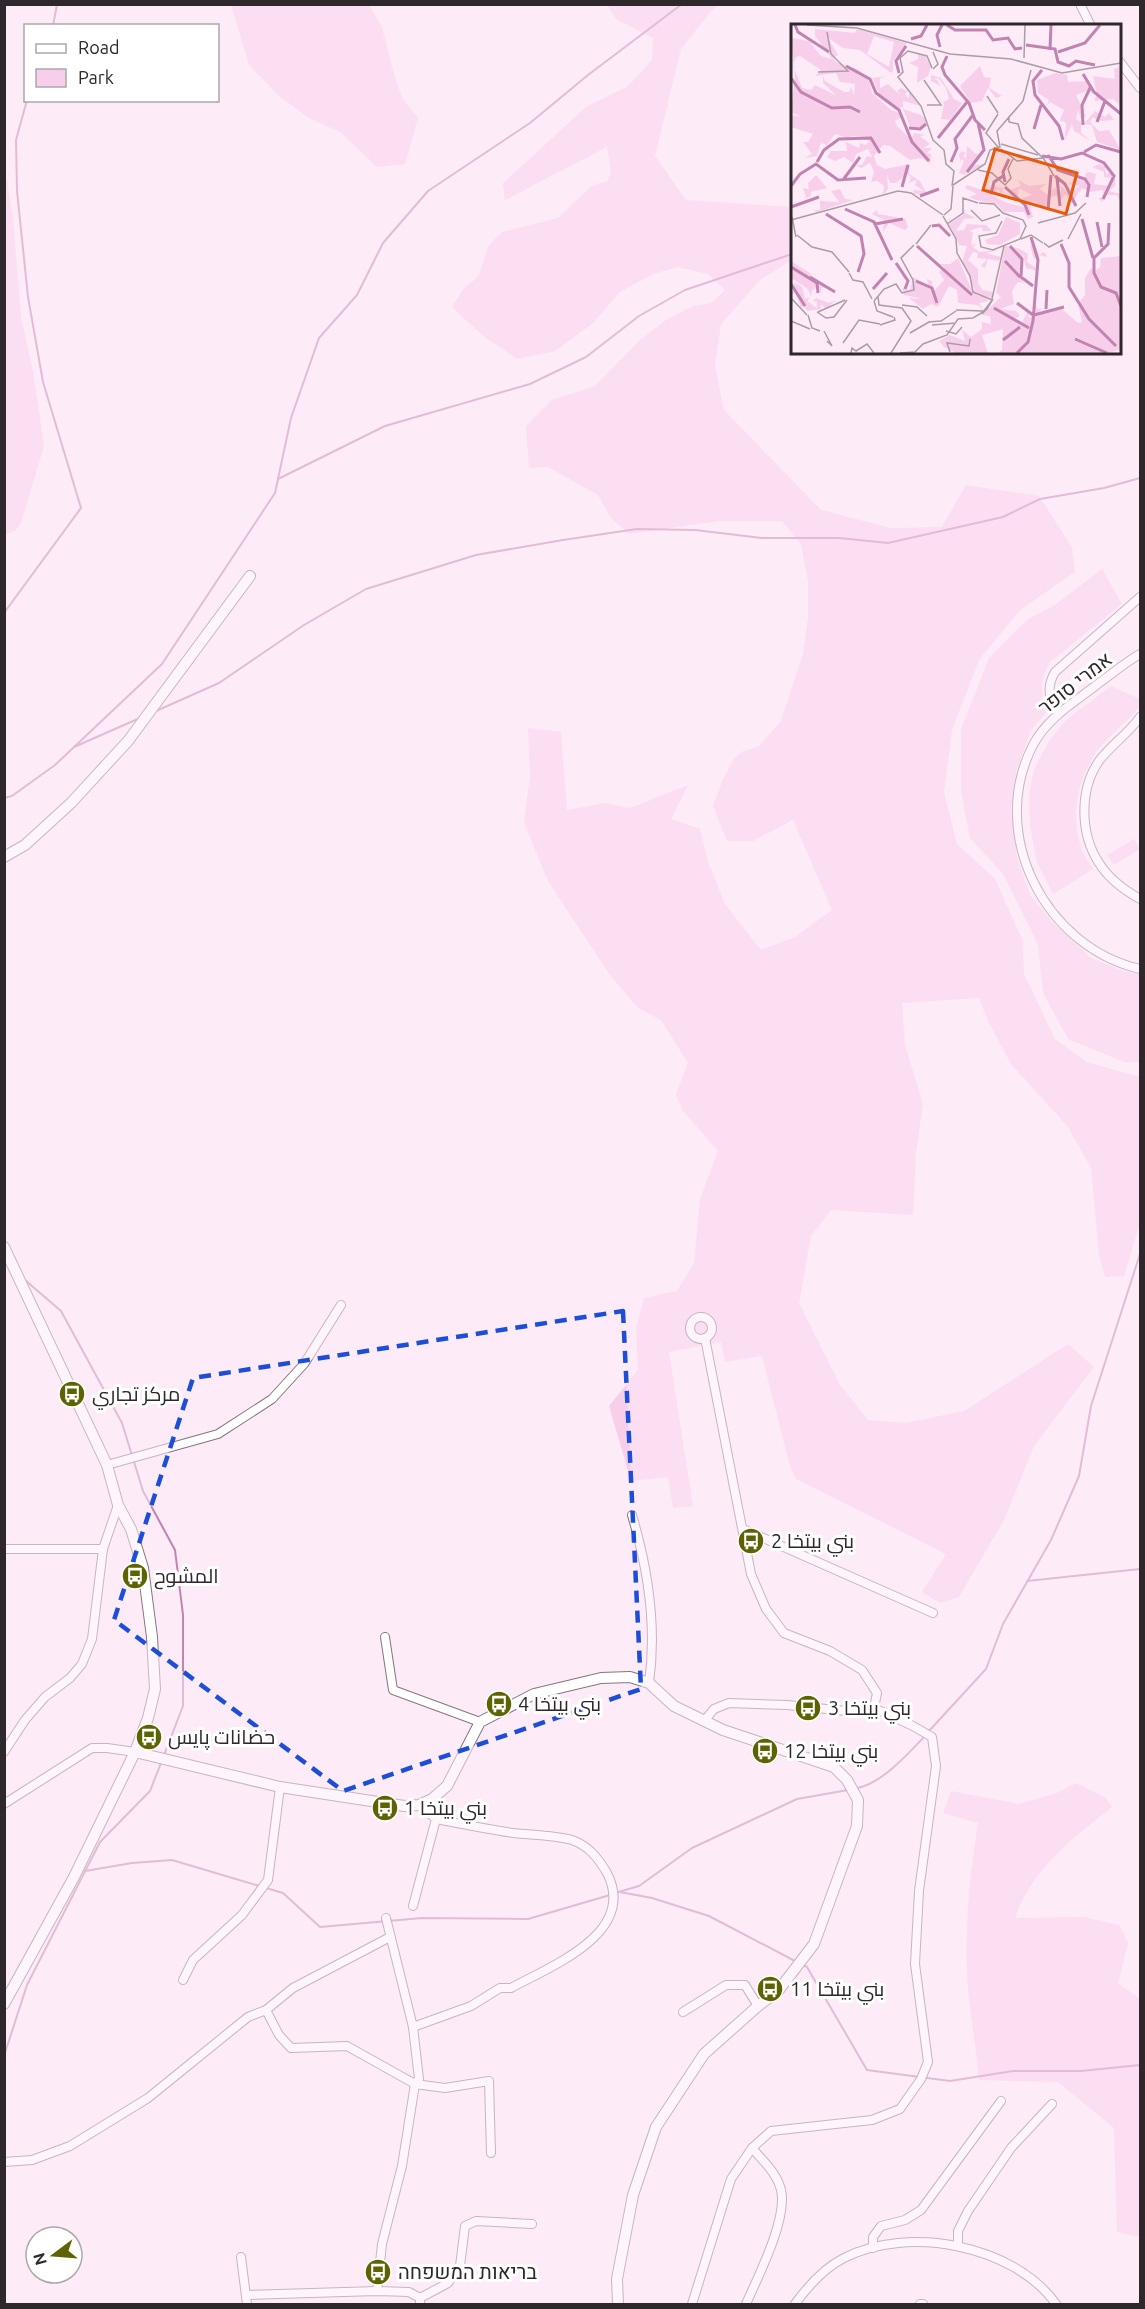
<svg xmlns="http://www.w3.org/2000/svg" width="1145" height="2309" font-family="Ubuntu,Cairo,Heebo,sans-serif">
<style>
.green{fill:#f8cfeb}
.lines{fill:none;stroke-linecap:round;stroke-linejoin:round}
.stream{stroke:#c184b0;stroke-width:2}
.minor-casing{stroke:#857580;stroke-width:10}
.tertiary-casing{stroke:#857580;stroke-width:12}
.minor{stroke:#fff;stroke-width:8}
.tertiary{stroke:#fff;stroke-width:10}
.marked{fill:none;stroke:#1d4ed8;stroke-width:4.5;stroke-dasharray:12 8;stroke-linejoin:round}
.labels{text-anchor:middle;stroke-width:6;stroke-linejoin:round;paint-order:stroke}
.street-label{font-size:20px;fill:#2e272b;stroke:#fff}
.poi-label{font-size:20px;fill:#2e272b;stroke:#fff;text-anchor:start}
.inset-river{fill:none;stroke:#c184b0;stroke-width:3}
.inset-road{fill:none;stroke:#ab9da6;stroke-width:1.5}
.view{fill:#e8590c;fill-opacity:0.15;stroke:#e8590c;stroke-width:3}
.inset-edge{fill:none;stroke:#2e272b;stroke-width:3}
</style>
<rect width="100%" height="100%" fill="#feebf8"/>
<g class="green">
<polygon points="231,5 369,5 382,27 392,67 402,98 418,118 405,164 377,167 340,132 309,118 279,96 249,65"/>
<polygon points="607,5 719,5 713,9 681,49 655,156 686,200 792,207 792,260 760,280 721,324 715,365 724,410 821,510 891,528 942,527 966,485 1039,496 1072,547 1075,572 1020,610 979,660 952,730 944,792 957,844 995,879 1023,941 1024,974 1055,1039 1087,1062 1140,1077 1140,1223 1124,1276 1105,1277 1099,1255 1091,1168 1068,1127 1011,1064 988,1021 979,998 902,1003 905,1045 923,1104 916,1153 913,1215 831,1210 811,1236 799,1303 840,1385 868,1420 906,1423 964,1411 1068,1344 1094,1367 1034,1446 1005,1518 959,1597 940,1603 922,1592 946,1554 796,1479 789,1463 762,1356 725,1362 721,1342 669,1352 693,1506 673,1508 668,1477 631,1481 609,1406 638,1370 636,1328 644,1298 677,1291 694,1263 700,1199 718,1151 683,1111 676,1094 688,1063 661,1020 638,1008 610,975 548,881 524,823 530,776 528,728 561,732 567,810 605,803 630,808 688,785 671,819 700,829 708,862 725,904 761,950 795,937 832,910 793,820 753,841 727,841 713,806 723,779 734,759 741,752 758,747 781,721 803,654 808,617 808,582 801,544 782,521 719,521 629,534 611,518 598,495 548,467 529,468 526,426 552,400 595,386 640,340 666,320 693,306 711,303 725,290 708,274 678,267 653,274 620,292 592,324 555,351 517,359 482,335 452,307 464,288 478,277 489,245 502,232 558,218 590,187 607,181 611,173 607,147 505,200 503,183 586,107 628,86 652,60 653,38 616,19"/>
<polygon points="4,181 7,181 13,218 21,317 33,371 44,446 21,523 16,530 5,535"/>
<path d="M1102,569L1122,604L1050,662C1039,683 1041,691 1046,713L1031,730L1016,772L1011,810L1017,857L1030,895L1054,924L1091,958L1124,971L1140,974V1062H1124L1068,1039L1043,993L1038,945L1003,874L970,838L961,792V729L989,658L1028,619L1055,605Z"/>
<path d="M1111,686L1140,699V706C1128,722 1110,734 1098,750C1078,777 1071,812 1080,844C1082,853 1088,861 1093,869L1053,894L1037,863L1030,826L1029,796L1034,769L1049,741L1066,720Z"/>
<polygon points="1134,839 1140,849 1114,865 1107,855"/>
<path d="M1076,1783L1105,1797L1112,1807C1073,1838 1032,1869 1015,1918L1083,1917L1119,1925L1128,1943L1118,1983L1140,1999V2237L1117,2232L1114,2128L1058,2082L979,2080C976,2045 969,2010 967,1975C965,1923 970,1874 978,1823L943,1813L951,1791L1019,1804L1057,1793Z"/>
</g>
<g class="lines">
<g class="stream">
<polyline points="53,26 57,4"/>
<polyline points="278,479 385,426 530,384 586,357 639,316 685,290 792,254"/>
<polyline points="4,613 81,508 43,382 28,297 17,191 16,140 27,100"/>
<polyline points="156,711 219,683 304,625 366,589 476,555 563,540 637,529 695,530 762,538 839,538 888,543 1003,517 1040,499 1104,488 1140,478"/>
<polyline points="74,747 140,718"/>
<polyline points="4,798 12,796 55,765 162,664 275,493 291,418 319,338 357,295 383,243 428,191 530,123 588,75 682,4"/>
<polyline points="25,1280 61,1311 122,1423 143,1491 175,1550 183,1615 183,1706 164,1755"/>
<polyline points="1027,1581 1140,1569"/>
<polyline points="928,1732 986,1669 1003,1624 1051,1540 1079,1476 1091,1406 1140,1254"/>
<path d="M857,1788C881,1784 908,1754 925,1736"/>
<polyline points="85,1871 132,1863 172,1860 283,1893 320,1927 422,1918 528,1919 610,1895"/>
<polyline points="620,1892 652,1898 709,1916 795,1961"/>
<polyline points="615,1893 639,1886 692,1848 797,1799 848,1790"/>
<polyline points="803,1965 807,1967 867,2070 950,2081 1013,2071 1081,2071 1140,2065"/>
<polyline points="4,2056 27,1985 100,1842 150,1791 161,1763"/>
</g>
<defs>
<g id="minor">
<polyline points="1080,4 1091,26"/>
<polyline points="1120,62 1140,88"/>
<path d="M1140,654C1126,662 1113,673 1099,683C1075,702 1048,717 1033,745C987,834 1045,947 1140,969"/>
<path d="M1058,714C1049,699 1046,687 1055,672L1140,597"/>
<path d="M1140,717C1129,733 1111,745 1099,761C1079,790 1080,834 1099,863C1109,879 1124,890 1140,899"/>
<circle cx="701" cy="1328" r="11"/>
<polyline points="107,1465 218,1434 272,1399 304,1364 341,1305"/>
<path d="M632,1515C648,1569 657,1627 649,1683"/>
<polyline points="743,1529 933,1613"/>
<polyline points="4,1549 103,1549"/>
<polyline points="385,1637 393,1690 480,1722"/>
<polyline points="705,1720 714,1709 729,1703 787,1705 865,1713 874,1708 877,1693 862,1670 830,1651 784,1633 766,1609 751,1574 705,1338"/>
<polyline points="4,1752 25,1720 45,1697 70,1678 82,1664 92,1639 103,1549 118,1505"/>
<polyline points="4,1804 92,1748 107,1748 135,1752"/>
<polyline points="413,1906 436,1819 419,1805"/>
<polyline points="183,1980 193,1960 242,1915 268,1880 280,1787"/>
<polyline points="266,2010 293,1988 390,1937"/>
<polyline points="683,2012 726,1985 745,1985 758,2006"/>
<path d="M413,2027L471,2006L500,1988H511C551,1966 638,1933 607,1873C598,1858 589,1846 572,1840C554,1835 531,1835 513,1833C487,1829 462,1824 436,1819"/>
<polyline points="4,2162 32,2160 70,2146 148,2098 248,2017 266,2010 279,2035 291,2048 347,2046 415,2084 419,2079 413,2027 386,1918"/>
<polyline points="958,2246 958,2231 968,2211 1011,2148 1052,2104"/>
<polyline points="873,2248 873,2237 881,2226 905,2220 921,2210 1001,2101"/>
<polyline points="241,2257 247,2304"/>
<polyline points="377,2291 382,2244 402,2166 415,2084 445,2088 489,2081 491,2153"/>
<polyline points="247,2295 377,2291 409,2292 420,2298 420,2304"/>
<polyline points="420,2298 448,2283 460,2266 465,2226 476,2221 532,2224"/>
<polyline points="692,2304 731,2179 752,2148 771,2131 872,2120 900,2109 921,2079 928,2062 915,1964 919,1891 936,1766 932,1737 913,1726 874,1708"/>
<path d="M746,2304C758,2277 788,2218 781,2190C777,2173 763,2161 752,2148"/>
<path d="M795,2304C808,2286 824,2268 844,2258C908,2225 1014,2245 1056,2304"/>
<polyline points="920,2304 923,2304"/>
</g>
<g id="tertiary">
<polyline points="4,857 25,845 71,803 128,741 250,576"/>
<polyline points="4,1247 107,1465 118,1505 131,1529 143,1568 152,1637 155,1689 148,1718 135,1752 74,1877 4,2004"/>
<polyline points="135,1752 280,1787 404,1806 419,1805 432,1799 447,1786 480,1722 534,1694 601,1678 630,1677 649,1683 674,1706 723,1730 834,1767 847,1780 858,1800 857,1826 814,1944 778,1991 758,2006 704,2054 656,2127 633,2195 617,2279 618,2304"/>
</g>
</defs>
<use href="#minor" class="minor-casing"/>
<use href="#tertiary" class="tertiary-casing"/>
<use href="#minor" class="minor"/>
<use href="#tertiary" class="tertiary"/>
</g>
<path d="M0 0H1145V2309H0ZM623,1311L641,1689L343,1791L114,1620L193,1378Z" fill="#feebf8" fill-opacity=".55" fill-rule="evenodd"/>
<path class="marked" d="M623,1311L641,1689L343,1791L114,1620L193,1378Z"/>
<defs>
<symbol id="bus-disc" viewBox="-11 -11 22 22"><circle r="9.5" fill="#5c6300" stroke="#fff"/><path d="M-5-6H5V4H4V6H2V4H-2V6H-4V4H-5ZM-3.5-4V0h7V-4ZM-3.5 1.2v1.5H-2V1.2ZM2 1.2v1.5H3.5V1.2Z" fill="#fff"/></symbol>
</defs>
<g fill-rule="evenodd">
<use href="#bus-disc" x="57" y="1379" width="30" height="30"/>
<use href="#bus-disc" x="736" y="1526" width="30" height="30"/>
<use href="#bus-disc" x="120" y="1561" width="30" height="30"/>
<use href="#bus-disc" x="484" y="1689" width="30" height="30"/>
<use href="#bus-disc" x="793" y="1693" width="30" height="30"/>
<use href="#bus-disc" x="134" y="1722" width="30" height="30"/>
<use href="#bus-disc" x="750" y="1736" width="30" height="30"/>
<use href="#bus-disc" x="370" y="1793" width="30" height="30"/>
<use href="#bus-disc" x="755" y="1974" width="30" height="30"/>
<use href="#bus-disc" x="363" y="2257" width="30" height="30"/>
</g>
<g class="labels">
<g class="street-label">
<text transform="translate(1075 683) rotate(-38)" y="7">אמרי סופר</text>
</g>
<g class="poi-label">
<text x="92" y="1401">مركز تجاري</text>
<text x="771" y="1548">بني بيتخا 2</text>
<text x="154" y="1583">المشوح</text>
<text x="518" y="1711">بني بيتخا 4</text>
<text x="828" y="1715">بني بيتخا 3</text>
<text x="168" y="1744">حضانات پايس</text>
<text x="784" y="1758">بني بيتخا 12</text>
<text x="404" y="1815">بني بيتخا 1</text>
<text x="790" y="1996">بني بيتخا 11</text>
<text x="398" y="2279">בריאות המשפחה</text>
</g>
</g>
<g transform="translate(791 24)">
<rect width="330" height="330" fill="#feebf8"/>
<path d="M24,5L64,9L66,5L116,19L102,37V47L97,52L89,54V64L97,60L109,71L106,67L110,64L117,67L114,70L115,72L118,74V68L130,82L112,77V83L108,84L89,72L81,54L97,52L100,49L69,26L52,24L37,14L47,31L42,34L45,38L66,45L78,54L81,69L100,86L108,89L111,93L104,97L106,102L120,115L123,109L134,111L129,112L139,120L132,124H141L136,129L140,130L139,140L131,134L119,136L99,122L92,121L83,132L86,141L94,145L119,140L118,150L129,157L136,170H122L123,166L133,167L124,161L126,156L118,159L120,153L116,150L105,159H99L96,150L97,165L94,169L87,171L92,169L93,162L86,157L80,158L83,148L79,139L70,144L65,141H71L76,132L81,133L77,125L65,130L62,139L53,133L44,137L36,133L40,127H56L55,118L68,124L69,119L74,121L78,118L75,113L60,112L59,115L44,110L36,121L30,119L26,132L14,134L21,130L12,118H17L22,110L0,103V91L10,93L0,88L4,53L0,14L18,17L30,32L41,35L24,12ZM83,12L103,18L98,43L76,30ZM9,32L30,46L24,52L45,49L49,58L64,60L63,71L60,63L58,68H53L34,57L32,52V59L46,72L24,61L20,66L11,64L2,42L5,33ZM127,29L134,32L140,43L137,52L126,59L127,43L118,39L127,35ZM189,42L193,53L200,54L198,64L211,72L205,74L197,64L191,77L180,79L169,62ZM328,43L330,82L322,75L303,77L306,70L302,52L324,55L323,45ZM265,49L276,51L277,58L297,57L302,69L296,67L285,71L295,92L290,95L287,86L285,95L290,98V109L300,117L283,107L281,100L274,116L275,99L269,96L273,86L259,78L255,83L258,76L247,69L246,56ZM140,51L150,54L163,75L171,79L159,96L150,95L153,80L137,59L152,78L158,75L155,64L147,54L143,55L146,56L150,62L140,57ZM112,85L130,91L137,97L130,104L120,105ZM304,87L314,93L318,89L323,96L307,97L302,93L299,98L308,107L318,106L330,126L306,118L301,101L293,100ZM176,122L185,130L192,129L180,142L193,140L173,151L168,149L173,137L170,135V139L168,132L170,127L175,129L172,132L175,135ZM308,140L314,142L315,151L318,148L324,155V162L318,167L330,170V179L326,171H316L311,178L307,174H313L312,166L299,168L291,164L281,179L274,170L269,178L267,171L260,173L253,183L242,177L239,182L242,193L237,195L233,188H213L206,180L185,176L178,173L186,170L174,164L176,161L194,167L202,162L212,164L211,170L207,165L201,171L216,179L234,183L229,175L241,171L228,164L226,174L219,166L230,162L227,156L238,162L255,160L249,165L257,171L264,163L269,171L271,162L278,171L288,162L277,160L288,155L295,157L294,150L298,148L305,150L303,160L318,162L320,154L313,153V148L301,143ZM25,151L36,164L20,168V172L12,176L15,173L12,164L18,165L17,159ZM49,165L54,175L63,176L26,188L23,186H29V177L48,178L40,167ZM173,184L174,189L185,194L173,195L165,207L173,206L176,200L195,201L201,207H192L190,203L178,207L182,208L180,221L185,220L182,223L188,228L208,226L195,229L210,233L208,237L197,235L194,244L190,242L196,235L186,234L187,229L182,228L177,236L187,245V260L192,266L202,268L201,274L186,271L171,238L176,222L168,221L158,200L172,191ZM86,186L87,190L110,194L108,198L114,194L117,203L114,206L98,199L92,208L93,196L81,190ZM215,193L229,199V210L209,221L196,220L194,216L207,211ZM243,218L248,231L253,228L256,233L248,231L247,247L235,244L232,230L228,250L233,259L227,258L221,267L223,280L209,285L225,287L229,292L221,296L230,300L237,288L238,294L245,292L244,279L247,285L251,284L247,290L271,285L287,299L291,298L287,280L294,271V254L300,244L304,247L309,243L310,234L330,232V325L318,329H207L211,326L212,305L191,311L197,329H165L153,323L148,317L159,311L174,317L171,306L180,313L191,305V298L200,300L199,292L191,291L210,273L205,269L214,221L228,229L222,223L229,225L237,230L236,238L245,244L246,234L243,235L239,222ZM167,234L180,264L198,277L188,279L193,287L187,281L167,279L166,266L158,262L147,283L140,280L132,285L118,274L132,275L113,271L111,264L119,266L122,253L137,261L136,255L141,257L142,268L153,256L148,248L154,243L148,240H159ZM0,237L19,249L24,259L30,258L37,264H30L31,271L27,263L21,266L20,273L17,265L0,254ZM3,258L11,263L14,275L18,273L15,284L17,278L26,284V278L22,277L25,274L38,279L45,276L35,285L30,280V285L17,287L12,282L10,284L5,269L0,270L4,266Z" fill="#f8cfeb" fill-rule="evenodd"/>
<path class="inset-river" d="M4,1L7,8L38,28M156,1L164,6H195L202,16L217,14L224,25L231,24M120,15L130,12L136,1M235,21L264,25L267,38L278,42L285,37L304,41M149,23L146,11L151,1M259,26L260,1M267,28L294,19L309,1M156,32L151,43L154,51L178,79L184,96L194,106M55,42L79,55L85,69L108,86L121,118L138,137M251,46L242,57L244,71L268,102L272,116M108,49L105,37L115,22M292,50L303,68L330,90M0,54L10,68L41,84L59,83L69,88M306,98L314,77M292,101L291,81L300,62M118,104L129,105L135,100M243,105L250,81M147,114L176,78M293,128L305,121L330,128M257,131L267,146L294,155L298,161L296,173M251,132L270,135L291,129L313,139L323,152L312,175M26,138L33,126L48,115L80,114L89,129M160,138L166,124L164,115L182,91M176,148L193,126L187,99M264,152L274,160L285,182M266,154L269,182M52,156L69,133M214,158L212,148L218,135M0,162L9,150L25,140L47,156L75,154M111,163L117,141M214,163L234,181L238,191M200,170L203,158L212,152M129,172L148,165M0,183L28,173M54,185L83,198L101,236M257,186L260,151M35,190L70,212L73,230L67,248M291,195L302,234M306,198L311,223M318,199L317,220L303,234V249L310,263L325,269L330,282M84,200L112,195M141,202L148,201L159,212M270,220L278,239V263L298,295L325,322M126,222L181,271M219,222L231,235L230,253L242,262M214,237L229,253M105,239L117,257L114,265M0,243L26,259L27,269M19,253L44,268M125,257L141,264L146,279M0,260L14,282M82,265L96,249M226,279L242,291M203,284L238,304M255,285L256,266M243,291L273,283M284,315L316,329M212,316L229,303M226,329L237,318L242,297L247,236L240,213"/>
<path class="inset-road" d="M16,1L66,4L159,30L220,35L271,49L330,39M233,34L234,1M141,44L136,32L117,27L109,34L112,48L107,53L130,82L142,116L153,126L155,140L163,147L161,162M142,45L147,40L142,28M27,48L57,47L40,30L36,8M133,56L150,81H136M196,72L207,89M207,90L195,109L207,123M218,92V98L227,100L231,114L253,135L263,152M210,120L247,131M210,125L226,137L252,134M187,146L201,149L214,161L220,154L217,145L222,135M162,161L194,140L199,126L209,123L206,107L232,77L240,46M188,179L203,180L212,189L232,196L235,202L229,215L202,226L190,223L188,212L205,209L211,197M180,186L191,197L209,191M153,191L160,185L162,162M152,192L165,215L166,229L179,252L182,268L201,276M1,193L5,213M0,196L107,167L120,169L152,191M247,199L284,189L295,179M156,200L172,189V174L187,179M6,211L21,223L41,228L58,248M230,215L240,211L252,219M277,215L290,190M253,219L258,223L272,216M125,220L140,201M58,249L62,256L72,258L81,275M87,272L88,281L111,284L120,297L100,329M0,274L16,291M201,275L213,222M83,277L86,287L102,293M83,277L93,265L105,260L111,269L123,266L122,256L110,234L123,221M111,281L126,283L136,292M165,286L192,287M26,288L35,294L43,293L56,276M27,288L54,276M191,290L196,285L202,275L192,288M17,291L21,304L29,307M0,297L19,305M137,298L150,297L165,287M89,301L104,296L103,293M141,301L165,299M33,307L41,322L36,317M155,307L165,310L171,303M119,309L138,298M52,319L68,296L89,300M159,328L156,319L178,322L179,315M60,329L61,324L65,327L76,320L83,329M109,329L124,328L132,320L156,311L167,295L182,294L192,288"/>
<path class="view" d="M204,125L286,149L275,190L192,166Z"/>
<rect width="330" height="330" class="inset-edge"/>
</g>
<rect width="1145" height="2309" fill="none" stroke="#2e272b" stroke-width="12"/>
<rect x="24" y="24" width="195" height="78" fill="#ffffff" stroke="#aba9aa" stroke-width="1.5"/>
<rect x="36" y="44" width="30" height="9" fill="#ffffff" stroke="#aba9aa" stroke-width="1.5"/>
<text x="78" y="54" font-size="18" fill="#2e272b">Road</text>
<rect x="36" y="69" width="30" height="18" fill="#f8cfeb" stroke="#aba9aa" stroke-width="1.5"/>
<text x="78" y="84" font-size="18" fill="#2e272b">Park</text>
<g transform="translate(54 2255) rotate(254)"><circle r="28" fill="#ffffff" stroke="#aba9aa" stroke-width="1.5"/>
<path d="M0-4.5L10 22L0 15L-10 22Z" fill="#5c6300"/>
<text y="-9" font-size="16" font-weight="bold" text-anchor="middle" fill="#2e272b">N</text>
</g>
</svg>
